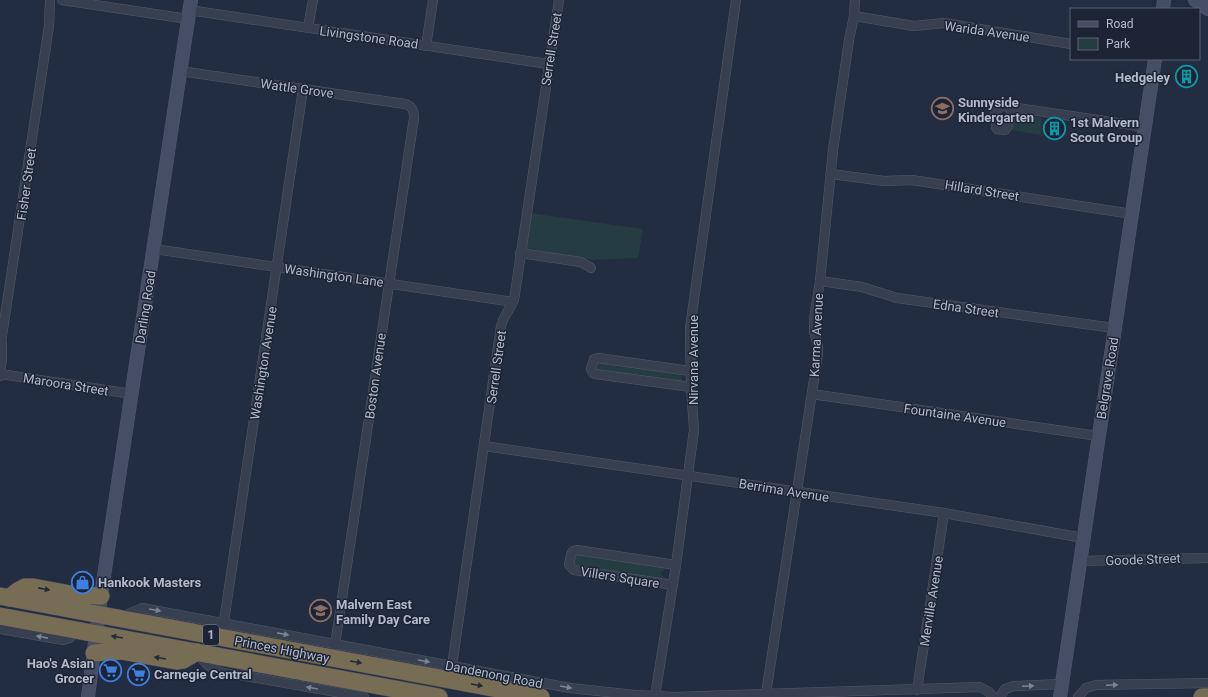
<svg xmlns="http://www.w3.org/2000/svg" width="1208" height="697" font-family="Roboto,sans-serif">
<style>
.green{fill:#253c42}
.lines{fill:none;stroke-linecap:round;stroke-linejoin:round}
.street-casing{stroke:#525a6b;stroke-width:10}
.secondary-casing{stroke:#525a6b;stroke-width:14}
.highway-casing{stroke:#3f4758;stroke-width:18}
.street{stroke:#373f50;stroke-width:9}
.secondary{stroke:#454e64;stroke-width:13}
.highway{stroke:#776c54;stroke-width:17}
.oneway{fill:#252b39}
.oneway2{fill:#7c8394}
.labels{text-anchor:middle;stroke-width:3;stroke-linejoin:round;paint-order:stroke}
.shield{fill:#1c2436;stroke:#868d9e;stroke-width:1}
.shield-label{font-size:12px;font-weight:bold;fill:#b4bacb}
.street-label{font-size:13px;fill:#b4bacb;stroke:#1c2436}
.poi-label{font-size:13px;font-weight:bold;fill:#b4bacb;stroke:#1c2436;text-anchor:start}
</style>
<rect width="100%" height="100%" fill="#232d41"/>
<g class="green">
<polygon points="1013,113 1042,118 1041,135 1010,130"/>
<polygon points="530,213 643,229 638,258 592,260 524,248"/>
<polygon points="598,361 682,373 681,378 682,379 682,383 596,370 595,363"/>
<polygon points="578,554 664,567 663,572 661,571 661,575 663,575 662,581 577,568 573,563 575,556"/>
</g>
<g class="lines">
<defs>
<g id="street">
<polyline points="62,0 188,19"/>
<polyline points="189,10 548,64"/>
<polyline points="854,16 914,26 944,23 1071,44"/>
<polyline points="308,28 313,0"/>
<polyline points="426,46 433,0"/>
<path d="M180,71L405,104C412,106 414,110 414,118L335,645"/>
<path d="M1015,108L1012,109C1010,115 1010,125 1005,130L997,129L996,127L995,113L1000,107L1004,106L1145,127"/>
<polyline points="831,174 884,181 912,180 1132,214"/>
<polyline points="154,249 513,302"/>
<polyline points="520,253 581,262 591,268"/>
<polyline points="820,281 862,287 897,298 1114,328"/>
<polyline points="0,349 49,26 50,0"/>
<polyline points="690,371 598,358 594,359 591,369 593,373 595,374 691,387"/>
<polyline points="0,374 132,394"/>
<polyline points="0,376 2,358 2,343"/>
<polyline points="812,394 1098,436"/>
<polyline points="484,446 944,513 1083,538"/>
<polyline points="1079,561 1208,558"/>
<polyline points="673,585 574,570 569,565 571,555 573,551 577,550 676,565"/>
<polyline points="121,617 142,608 570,688 635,695 674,697 980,687 989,692 993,697"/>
<polyline points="223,628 303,89"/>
<polyline points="0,629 63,640 70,638 77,629"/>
<path d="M197,652C209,670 219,674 240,675L364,697"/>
<polyline points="452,666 501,326 503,320 514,300 559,0"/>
<polyline points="917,690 944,513"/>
<polyline points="766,694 818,353 818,346 814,331 814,319 820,281 833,150 849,40 854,16 855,0"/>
<polyline points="655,696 676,565 694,430 691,387 690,328 736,0"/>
<polyline points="1000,697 1005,689 1014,686 1061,684"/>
<polyline points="1078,697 1086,688 1096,685 1208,683"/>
</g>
<g id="secondary">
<polyline points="1195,0 1208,9"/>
<polyline points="1163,9 1164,0"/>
<polyline points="88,697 101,596 191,0"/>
<polyline points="1060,697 1155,59"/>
</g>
<g id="highway">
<polyline points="0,596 541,697"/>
<polyline points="9,598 19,590 25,587 33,587 76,595 101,596"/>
<polyline points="0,616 439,697"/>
<polyline points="94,653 121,651 176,661 183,660 197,652"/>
<polyline points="1202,697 1208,697"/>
</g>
</defs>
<use href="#street" class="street-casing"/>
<use href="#secondary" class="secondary-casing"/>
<use href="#highway" class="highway-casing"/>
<use href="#street" class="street"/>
<use href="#secondary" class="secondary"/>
<use href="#highway" class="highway"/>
</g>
<defs><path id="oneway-solid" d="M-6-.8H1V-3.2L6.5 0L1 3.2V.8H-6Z"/></defs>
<g class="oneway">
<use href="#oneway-solid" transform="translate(44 589) rotate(11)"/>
<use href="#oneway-solid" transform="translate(117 637) rotate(-170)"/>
<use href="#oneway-solid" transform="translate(160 658) rotate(-170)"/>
<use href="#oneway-solid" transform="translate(356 662) rotate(10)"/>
<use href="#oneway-solid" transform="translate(477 685) rotate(10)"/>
</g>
<g class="oneway2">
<use href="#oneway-solid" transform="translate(155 610) rotate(10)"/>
<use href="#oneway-solid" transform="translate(283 634) rotate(11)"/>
<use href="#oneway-solid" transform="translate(42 637) rotate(-169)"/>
<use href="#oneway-solid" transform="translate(424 661) rotate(10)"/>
<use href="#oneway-solid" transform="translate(1112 685) rotate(-2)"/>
<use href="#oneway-solid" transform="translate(1028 686) rotate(-3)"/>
<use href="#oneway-solid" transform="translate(566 687) rotate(10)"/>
<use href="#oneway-solid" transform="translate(312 688) rotate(-170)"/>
</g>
<defs>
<symbol id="building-ring" viewBox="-11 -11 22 22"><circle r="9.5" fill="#1c2436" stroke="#0f9aa8" stroke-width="1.5"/><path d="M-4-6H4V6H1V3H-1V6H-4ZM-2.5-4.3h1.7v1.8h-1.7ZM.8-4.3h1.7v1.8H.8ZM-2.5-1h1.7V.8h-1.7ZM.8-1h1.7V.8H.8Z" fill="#0f9aa8"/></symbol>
<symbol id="school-ring" viewBox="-11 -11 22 22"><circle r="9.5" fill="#1c2436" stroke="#8d6e63" stroke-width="1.5"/><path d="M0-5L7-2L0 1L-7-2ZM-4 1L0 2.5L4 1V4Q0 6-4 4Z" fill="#8d6e63"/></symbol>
<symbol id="shop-ring" viewBox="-11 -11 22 22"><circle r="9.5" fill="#1c2436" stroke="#3f7fe0" stroke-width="1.5"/><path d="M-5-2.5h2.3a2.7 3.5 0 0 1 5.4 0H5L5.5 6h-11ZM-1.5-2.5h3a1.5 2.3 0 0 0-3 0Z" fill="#3f7fe0"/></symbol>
<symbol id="supermarket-ring" viewBox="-11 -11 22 22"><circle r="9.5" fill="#1c2436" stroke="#3f7fe0" stroke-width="1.5"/><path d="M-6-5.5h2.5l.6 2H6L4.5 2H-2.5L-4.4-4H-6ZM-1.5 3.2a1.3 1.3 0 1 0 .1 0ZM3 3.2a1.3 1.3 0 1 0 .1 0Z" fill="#3f7fe0"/></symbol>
</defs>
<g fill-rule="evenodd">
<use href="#building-ring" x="1174" y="64" width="25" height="25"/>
<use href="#school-ring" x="930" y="96" width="25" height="25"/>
<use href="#building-ring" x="1042" y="116" width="25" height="25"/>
<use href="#shop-ring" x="70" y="570" width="25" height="25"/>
<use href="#school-ring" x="308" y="598" width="25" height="25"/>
<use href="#supermarket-ring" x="98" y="658" width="25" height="25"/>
<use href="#supermarket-ring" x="126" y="662" width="25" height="25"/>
</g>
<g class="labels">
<rect class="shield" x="203" y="625" width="16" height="20" rx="3"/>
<g class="shield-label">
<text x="211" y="639">1</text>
</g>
<g class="street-label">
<text transform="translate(987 31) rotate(8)" y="5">Warida Avenue</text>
<text transform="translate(369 37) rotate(8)" y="5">Livingstone Road</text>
<text transform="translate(551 49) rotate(-81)" y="5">Serrell Street</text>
<text transform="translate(297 88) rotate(8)" y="5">Wattle Grove</text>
<text transform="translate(26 184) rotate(-82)" y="5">Fisher Street</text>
<text transform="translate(982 190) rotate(9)" y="5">Hillard Street</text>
<text transform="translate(334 275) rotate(8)" y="5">Washington Lane</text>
<text transform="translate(145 307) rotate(-81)" y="5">Darling Road</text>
<text transform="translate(966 308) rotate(8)" y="5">Edna Street</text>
<text transform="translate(816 335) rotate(-87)" y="5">Karma Avenue</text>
<text transform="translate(693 360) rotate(-90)" y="5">Nirvana Avenue</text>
<text transform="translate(263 363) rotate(-81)" y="5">Washington Avenue</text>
<text transform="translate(496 367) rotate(-82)" y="5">Serrell Street</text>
<text transform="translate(375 376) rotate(-82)" y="5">Boston Avenue</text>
<text transform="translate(1107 378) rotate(-81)" y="5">Belgrave Road</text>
<text transform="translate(66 384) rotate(9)" y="5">Maroora Street</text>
<text transform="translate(955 415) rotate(8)" y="5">Fountaine Avenue</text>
<text transform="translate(784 490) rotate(9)" y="5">Berrima Avenue</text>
<text transform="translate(1143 559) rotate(-2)" y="5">Goode Street</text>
<text transform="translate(620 577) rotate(9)" y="5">Villers Square</text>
<text transform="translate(931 601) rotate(-81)" y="5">Merville Avenue</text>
<text transform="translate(282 649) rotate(11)" y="5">Princes Highway</text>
<text transform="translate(494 674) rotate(11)" y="5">Dandenong Road</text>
</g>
<g class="poi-label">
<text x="1170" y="82" text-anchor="end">Hedgeley</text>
<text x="958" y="107">Sunnyside<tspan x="958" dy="15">Kindergarten</tspan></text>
<text x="1070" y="127">1st Malvern<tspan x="1070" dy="15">Scout Group</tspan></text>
<text x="98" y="587">Hankook Masters</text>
<text x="336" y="609">Malvern East<tspan x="336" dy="15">Family Day Care</tspan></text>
<text x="94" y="668" text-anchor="end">Hao's Asian<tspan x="94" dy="15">Grocer</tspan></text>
<text x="154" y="679">Carnegie Central</text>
</g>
</g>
<rect x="1070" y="8" width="130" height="52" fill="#1c2436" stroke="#596072"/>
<rect x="1078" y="21" width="20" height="6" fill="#454e64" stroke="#596072"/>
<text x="1106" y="28" font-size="12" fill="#b4bacb">Road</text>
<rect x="1078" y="38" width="20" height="12" fill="#253c42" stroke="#596072"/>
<text x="1106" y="48" font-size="12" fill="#b4bacb">Park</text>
</svg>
